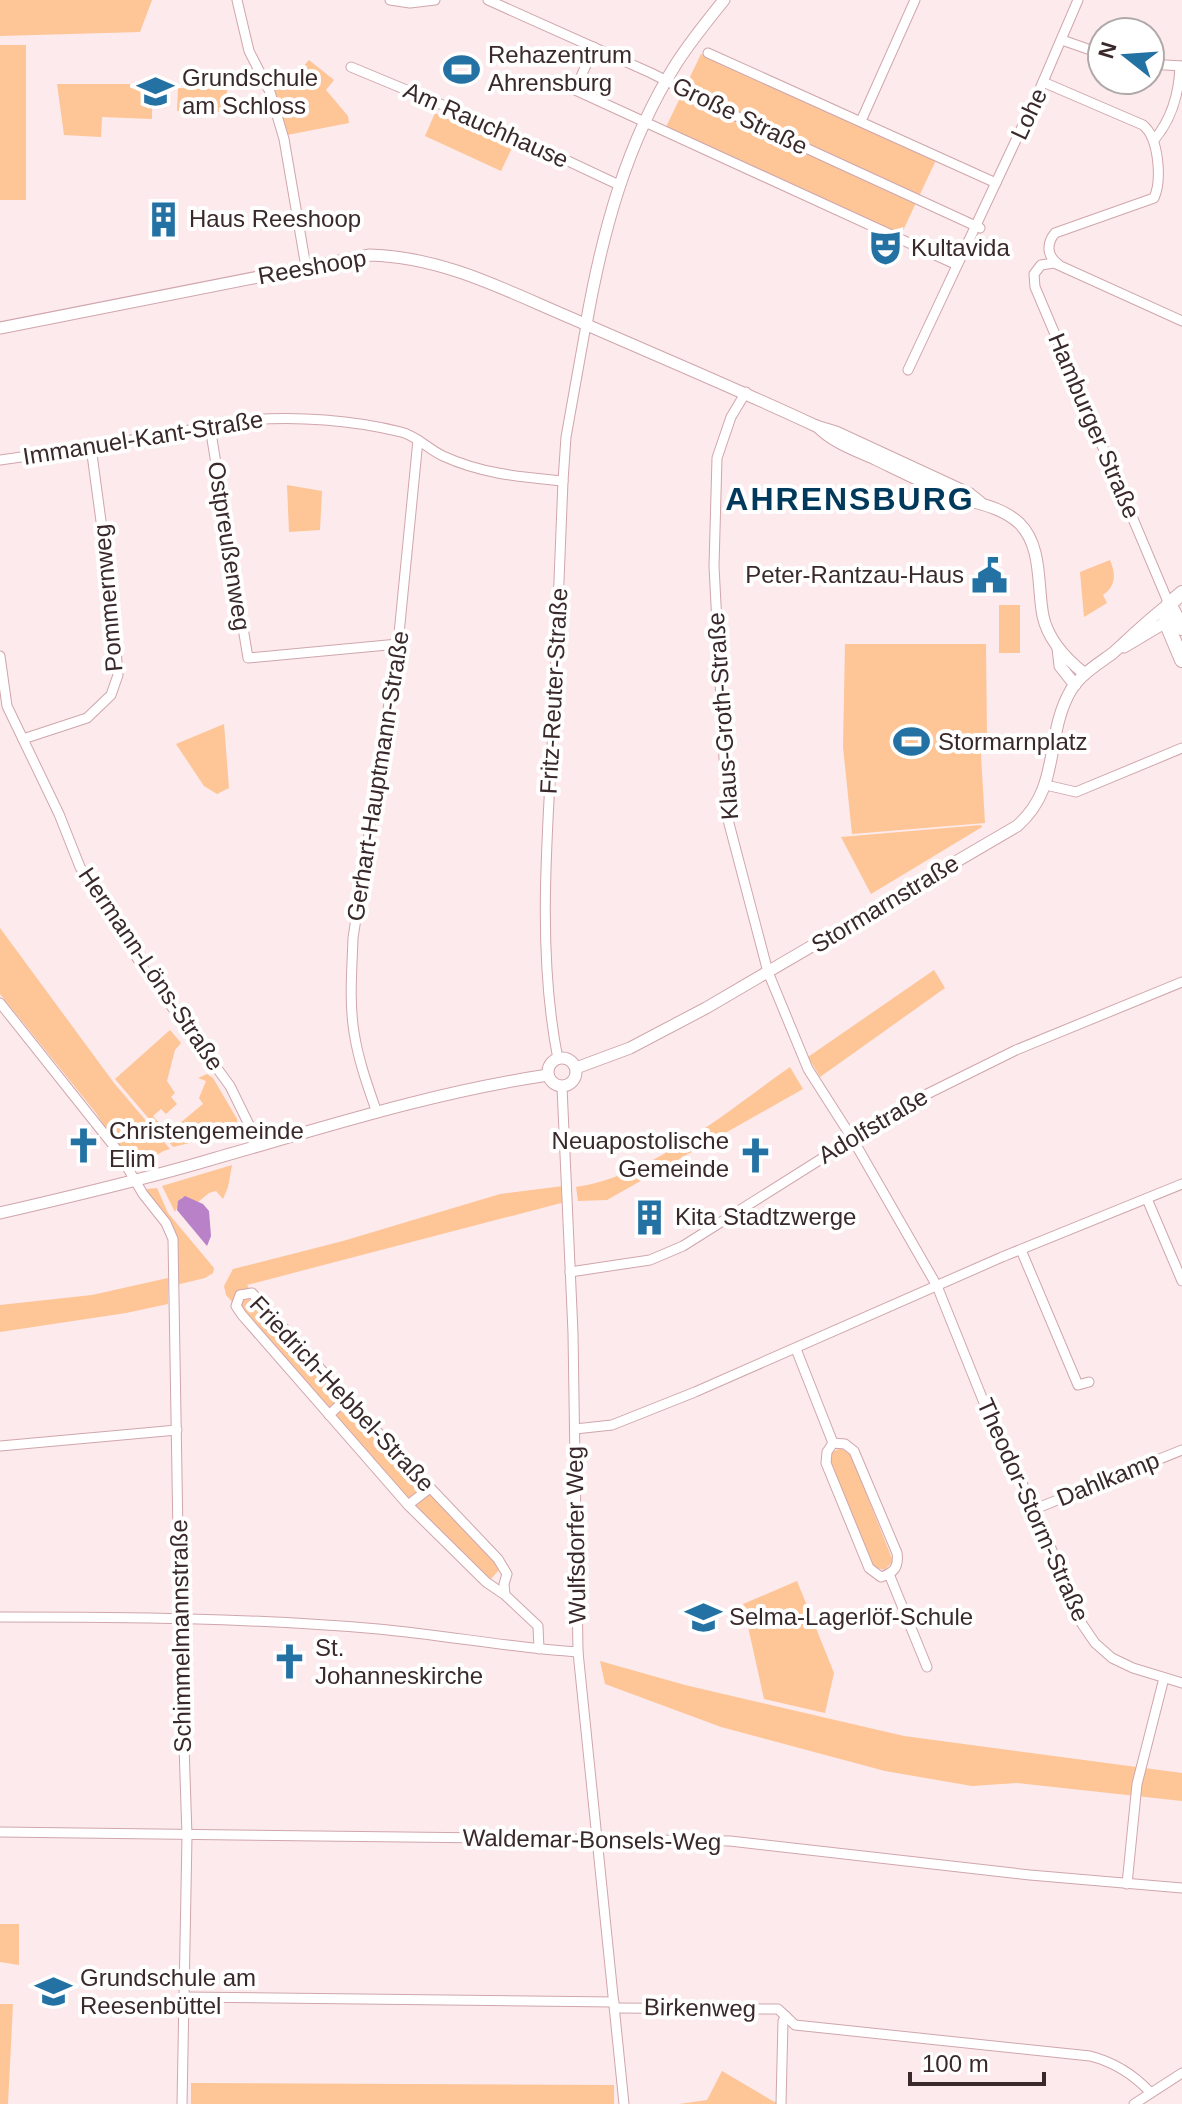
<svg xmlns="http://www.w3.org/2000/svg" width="1182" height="2104" font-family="Helvetica,sans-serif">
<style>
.green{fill:#fec597}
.water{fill:#b881c8}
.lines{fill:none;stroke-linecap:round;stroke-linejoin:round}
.minor-casing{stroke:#d0a6ac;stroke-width:11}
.tertiary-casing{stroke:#d0a6ac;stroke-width:13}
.primary-casing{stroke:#d0a6ac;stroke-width:16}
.minor{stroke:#fff;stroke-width:9}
.tertiary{stroke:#fff;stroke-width:11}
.primary{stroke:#fff;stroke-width:14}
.labels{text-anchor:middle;stroke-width:8;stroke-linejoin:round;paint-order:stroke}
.poi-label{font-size:24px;fill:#3a292b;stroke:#fff;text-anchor:start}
.street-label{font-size:24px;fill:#3a292b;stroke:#fff}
.district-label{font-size:32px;font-weight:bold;letter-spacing:2px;fill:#00395b;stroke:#fff}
</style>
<rect width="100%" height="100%" fill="#fceaec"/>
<g class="green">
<polygon points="0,0 152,0 140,32 0,36"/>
<rect x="0" y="45" width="26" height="155"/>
<polygon points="701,54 936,160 900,237 666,127"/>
<polygon points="309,60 334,80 326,90 348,116 349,123 287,135 273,87 292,79"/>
<polygon points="57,84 143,84 143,88 152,89 152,119 102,117 101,137 64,135"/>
<polygon points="178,88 227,89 226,112 177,111"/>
<polygon points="435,113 512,148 501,171 425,136"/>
<polygon points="287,485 322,491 320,530 289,532"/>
<path d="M1110,560C1116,574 1116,586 1103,595L1107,603L1084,617L1080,572Z"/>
<rect x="999" y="605" width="21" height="48"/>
<polygon points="845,644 986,644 987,738 980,739 985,823 852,834 843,747"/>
<polygon points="224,724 229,788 217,794 204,786 176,744"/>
<polygon points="981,825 982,827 871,894 841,837"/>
<path d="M0,928L114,1083L170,1149C154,1152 149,1167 133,1171L96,1113L0,994Z"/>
<polygon points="934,970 945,988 820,1077 808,1057"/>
<polygon points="170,1030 181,1043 175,1050 167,1081 175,1093 171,1097 177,1104 166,1114 161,1109 153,1116 168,1133 203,1104 199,1098 206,1081 198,1078 207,1074 213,1078 237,1119 238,1128 235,1132 173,1147 115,1079"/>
<path d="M790,1067L803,1089L607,1200L578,1201L576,1187C654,1175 727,1111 790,1067Z"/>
<polygon points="232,1165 228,1187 223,1199 216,1191 209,1193 198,1202 182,1197 175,1212 162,1186"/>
<polygon points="563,1186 565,1202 247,1285 259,1304 490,1556 500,1569 490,1580 407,1497 226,1295 224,1286 233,1269 343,1241 500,1194"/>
<polygon points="157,1188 168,1213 214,1268 213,1273 205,1278 176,1285 175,1245 146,1192 147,1189"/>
<polygon points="168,1278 168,1304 126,1313 0,1332 0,1305 92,1295"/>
<polygon points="841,1448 851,1455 893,1561 885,1570 874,1567 832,1468 829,1459 832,1452"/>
<polygon points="797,1581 834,1673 825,1713 764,1699 743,1604"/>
<polygon points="600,1661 685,1685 904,1736 1182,1773 1182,1801 1017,1783 972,1786 885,1771 721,1727 605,1684"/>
<polygon points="0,1924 19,1924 19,1965 0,1962"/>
<polygon points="0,2004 13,2004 8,2104 0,2104"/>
<polygon points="722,2071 771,2100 779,2104 679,2104 707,2100"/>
<polygon points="191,2083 614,2085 614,2104 191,2104"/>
</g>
<polygon class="water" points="185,1196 203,1204 209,1211 211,1236 207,1246 177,1210 178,1201"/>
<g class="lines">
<defs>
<g id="minor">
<polyline points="237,0 249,51 270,92 284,139 306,267"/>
<polyline points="390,0 410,3 435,0"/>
<polyline points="488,0 651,73 734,115 980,228"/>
<polyline points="1062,40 1102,54"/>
<polyline points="594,47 575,90 957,265"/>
<polyline points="708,53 996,183"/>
<polyline points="1150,64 1182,66"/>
<polyline points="351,67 498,128 619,185"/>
<path d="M1043,82L1143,125C1159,138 1162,180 1154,198L1055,233C1046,244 1047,256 1058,264"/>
<polyline points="861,121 915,0"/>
<path d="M1154,140C1172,119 1179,93 1180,66"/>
<polyline points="908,370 1039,91 1078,0"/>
<polyline points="746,392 731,417 717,458 714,566 727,816 768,972 808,1069 852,1138 937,1286 995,1430 1035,1509 1082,1624 1095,1643 1112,1658 1133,1668 1182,1683"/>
<polyline points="210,427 248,658 398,644"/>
<path d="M0,460L91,447L248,420C297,416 353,420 401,432C417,436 428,449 443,456C482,474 521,477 563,481"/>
<polyline points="1169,604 1035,287 1034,274 1041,265 1054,263 1182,321"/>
<polyline points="0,656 7,706 59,814 80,867 144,969 230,1086 259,1145"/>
<polyline points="23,739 87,718 111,695 118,675 113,610 91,447"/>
<polyline points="1046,785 1076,792 1182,748"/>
<polyline points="0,1003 117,1150 143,1194 166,1223 173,1239 179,1593 187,1836 182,2104"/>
<path d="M558,1059C537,954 547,837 553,730C557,647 559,564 563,481L566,437L586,325"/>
<polyline points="562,1087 573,1333 578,1652 624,2104"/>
<path d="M376,1110C367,1084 358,1059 354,1032C349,1001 352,969 353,938L398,644L418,440"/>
<polyline points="1147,1199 1182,1281"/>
<polyline points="1021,1250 1078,1385 1089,1382"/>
<polyline points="570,1272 650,1260 683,1246 913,1101 1016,1050 1182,982"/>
<polyline points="796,1349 833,1443"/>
<polyline points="329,1415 347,1398"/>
<polyline points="575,1429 612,1425 695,1392 1002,1257 1182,1184"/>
<path d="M833,1443L845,1444L854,1451L897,1553C899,1567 894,1573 881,1577L869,1568L826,1463L827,1452Z"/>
<polyline points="0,1446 177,1430"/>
<polyline points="408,1505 430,1488"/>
<polyline points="1035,1509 1182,1450"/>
<polyline points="889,1574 927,1667"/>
<polyline points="505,1595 504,1584 507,1574 498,1559 384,1439 252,1293 240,1295 236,1306 242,1315 408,1505 486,1582 505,1595 538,1626 539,1649"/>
<path d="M0,1617C126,1617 252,1618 378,1629C445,1635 511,1648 578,1652"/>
<polyline points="0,1832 730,1841 1030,1875 1182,1888"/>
<polyline points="1127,1884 1137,1784 1164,1678"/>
<polyline points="183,1997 614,2002"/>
<path d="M615,2008L778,2009L795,2025L1090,2056C1114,2062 1133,2074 1150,2092"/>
<polyline points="781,2104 783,2021 786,2016"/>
<polyline points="1134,2104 1182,2073"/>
</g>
<g id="tertiary">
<path d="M586,325C602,234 626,143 676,64C690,42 707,21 724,0"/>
<path d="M0,328L370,255C443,257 505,290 571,318C653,354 735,388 816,426L836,432L970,494L980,502"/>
<path d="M817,426C832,442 855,450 875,459C902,472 929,486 958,497C978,504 1002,507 1019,523C1043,546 1037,587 1043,616C1048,640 1066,659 1085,674"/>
<polyline points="1124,647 1166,622"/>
<polyline points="1058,648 1060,666 1075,685"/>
<circle cx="562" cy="1072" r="14"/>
<path d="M576,1068L630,1048L706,1008L1017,826C1062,787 1044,736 1071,690C1081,674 1098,664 1113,653C1132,636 1149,619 1169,604"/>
<path d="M0,1213C69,1197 138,1181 206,1161C322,1128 429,1093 548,1075"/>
</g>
<g id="primary">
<polyline points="1169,604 1166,622 1182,660"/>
<polyline points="1169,604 1182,628"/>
<polyline points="1169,604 1182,593"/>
</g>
</defs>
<use href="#minor" class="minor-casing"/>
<use href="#tertiary" class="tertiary-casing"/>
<use href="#primary" class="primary-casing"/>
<use href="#minor" class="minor"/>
<use href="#tertiary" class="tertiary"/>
<use href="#primary" class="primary"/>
</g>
<defs>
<symbol id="stadium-bare" viewBox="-9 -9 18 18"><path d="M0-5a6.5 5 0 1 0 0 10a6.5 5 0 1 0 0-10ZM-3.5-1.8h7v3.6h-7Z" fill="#2472a4" stroke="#fff" stroke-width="2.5" paint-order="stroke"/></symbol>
<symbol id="school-bare" viewBox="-9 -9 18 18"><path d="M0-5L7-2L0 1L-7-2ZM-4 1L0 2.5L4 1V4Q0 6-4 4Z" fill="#2472a4" stroke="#fff" stroke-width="2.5" paint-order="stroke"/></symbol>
<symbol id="building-bare" viewBox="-9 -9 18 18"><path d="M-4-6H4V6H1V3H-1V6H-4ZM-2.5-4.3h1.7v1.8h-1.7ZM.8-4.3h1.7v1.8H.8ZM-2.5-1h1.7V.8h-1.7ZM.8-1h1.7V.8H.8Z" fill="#2472a4" stroke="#fff" stroke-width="2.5" paint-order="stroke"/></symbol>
<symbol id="theatre-bare" viewBox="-9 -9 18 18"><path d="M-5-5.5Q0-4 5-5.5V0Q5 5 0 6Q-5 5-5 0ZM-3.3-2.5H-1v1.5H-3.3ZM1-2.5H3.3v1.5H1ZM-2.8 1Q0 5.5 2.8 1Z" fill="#2472a4" stroke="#fff" stroke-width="2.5" paint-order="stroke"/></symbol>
<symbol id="civic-bare" viewBox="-9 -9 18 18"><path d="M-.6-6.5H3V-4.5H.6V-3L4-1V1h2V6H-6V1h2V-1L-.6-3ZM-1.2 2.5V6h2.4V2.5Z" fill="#2472a4" stroke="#fff" stroke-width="2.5" paint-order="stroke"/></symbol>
<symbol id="church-bare" viewBox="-9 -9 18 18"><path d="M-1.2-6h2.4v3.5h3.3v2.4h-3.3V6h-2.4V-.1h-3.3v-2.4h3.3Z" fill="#2472a4" stroke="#fff" stroke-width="2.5" paint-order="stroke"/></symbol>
</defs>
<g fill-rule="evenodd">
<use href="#stadium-bare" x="436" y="44" width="51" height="51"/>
<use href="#school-bare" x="130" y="66" width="51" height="51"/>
<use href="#building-bare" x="138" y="194" width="51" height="51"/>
<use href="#theatre-bare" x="860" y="222" width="51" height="51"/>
<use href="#civic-bare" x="964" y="550" width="51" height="51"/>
<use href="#stadium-bare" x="886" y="716" width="51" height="51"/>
<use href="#church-bare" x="58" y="1120" width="51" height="51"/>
<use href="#church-bare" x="730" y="1130" width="51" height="51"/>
<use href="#building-bare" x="624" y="1192" width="51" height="51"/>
<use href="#school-bare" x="678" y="1592" width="51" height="51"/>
<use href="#church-bare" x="264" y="1636" width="51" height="51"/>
<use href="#school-bare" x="28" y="1966" width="51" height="51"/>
</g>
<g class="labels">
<g class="poi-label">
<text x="488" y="63">Rehazentrum<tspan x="488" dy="28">Ahrensburg</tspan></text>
<text x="182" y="86">Grundschule<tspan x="182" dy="28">am Schloss</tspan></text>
<text x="189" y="227">Haus Reeshoop</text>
<text x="911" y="256">Kultavida</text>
<text x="964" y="583" text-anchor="end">Peter-Rantzau-Haus</text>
<text x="938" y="750">Stormarnplatz</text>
<text x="109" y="1139">Christengemeinde<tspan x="109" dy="28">Elim</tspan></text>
<text x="729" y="1149" text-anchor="end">Neuapostolische<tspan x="729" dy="28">Gemeinde</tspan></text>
<text x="675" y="1225">Kita Stadtzwerge</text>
<text x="729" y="1625">Selma-Lagerlöf-Schule</text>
<text x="315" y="1656">St.<tspan x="315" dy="28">Johanneskirche</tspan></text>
<text x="80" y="1986">Grundschule am<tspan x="80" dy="28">Reesenbüttel</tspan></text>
</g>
<g class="street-label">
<text transform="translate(1029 114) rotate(-65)" y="8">Lohe</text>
<text transform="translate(740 116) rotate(26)" y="8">Große Straße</text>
<text transform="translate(486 125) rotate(24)" y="8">Am Rauchhause</text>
<text transform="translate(312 267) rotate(-10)" y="8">Reeshoop</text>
<text transform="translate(1094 426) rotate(67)" y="8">Hamburger Straße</text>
<text transform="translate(143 438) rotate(-9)" y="8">Immanuel-Kant-Straße</text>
<text transform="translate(229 546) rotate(81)" y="8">Ostpreußenweg</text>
<text transform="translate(108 598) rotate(-95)" y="8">Pommernweg</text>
<text transform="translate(554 691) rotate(-87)" y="8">Fritz-Reuter-Straße</text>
<text transform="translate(723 716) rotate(-94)" y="8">Klaus-Groth-Straße</text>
<text transform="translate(378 776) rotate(-81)" y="8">Gerhart-Hauptmann-Straße</text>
<text transform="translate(885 904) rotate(-31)" y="8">Stormarnstraße</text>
<text transform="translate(151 969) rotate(56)" y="8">Hermann-Löns-Straße</text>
<text transform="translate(873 1126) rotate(-31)" y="8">Adolfstraße</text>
<text transform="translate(342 1394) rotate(47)" y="8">Friedrich-Hebbel-Straße</text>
<text transform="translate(1108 1479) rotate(-22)" y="8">Dahlkamp</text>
<text transform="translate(1033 1510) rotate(66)" y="8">Theodor-Storm-Straße</text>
<text transform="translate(576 1535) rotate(-91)" y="8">Wulfsdorfer Weg</text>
<text transform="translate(181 1636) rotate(-91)" y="8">Schimmelmannstraße</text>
<text transform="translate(592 1840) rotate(1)" y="8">Waldemar-Bonsels-Weg</text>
<text transform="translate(700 2008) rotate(1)" y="8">Birkenweg</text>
</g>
<g class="district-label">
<text x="850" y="510">AHRENSBURG</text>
</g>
</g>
<g transform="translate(1126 56) rotate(287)"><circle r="38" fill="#ffffff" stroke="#b0a9aa" stroke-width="2"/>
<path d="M0-6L14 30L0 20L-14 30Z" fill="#2472a4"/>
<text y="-12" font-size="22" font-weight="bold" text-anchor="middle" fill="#3a292b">N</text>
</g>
<path d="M910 2072v12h134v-12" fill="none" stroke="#3a292b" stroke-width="4"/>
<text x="922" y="2072" font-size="24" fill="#3a292b" stroke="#ffffff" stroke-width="6" paint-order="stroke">100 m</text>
</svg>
